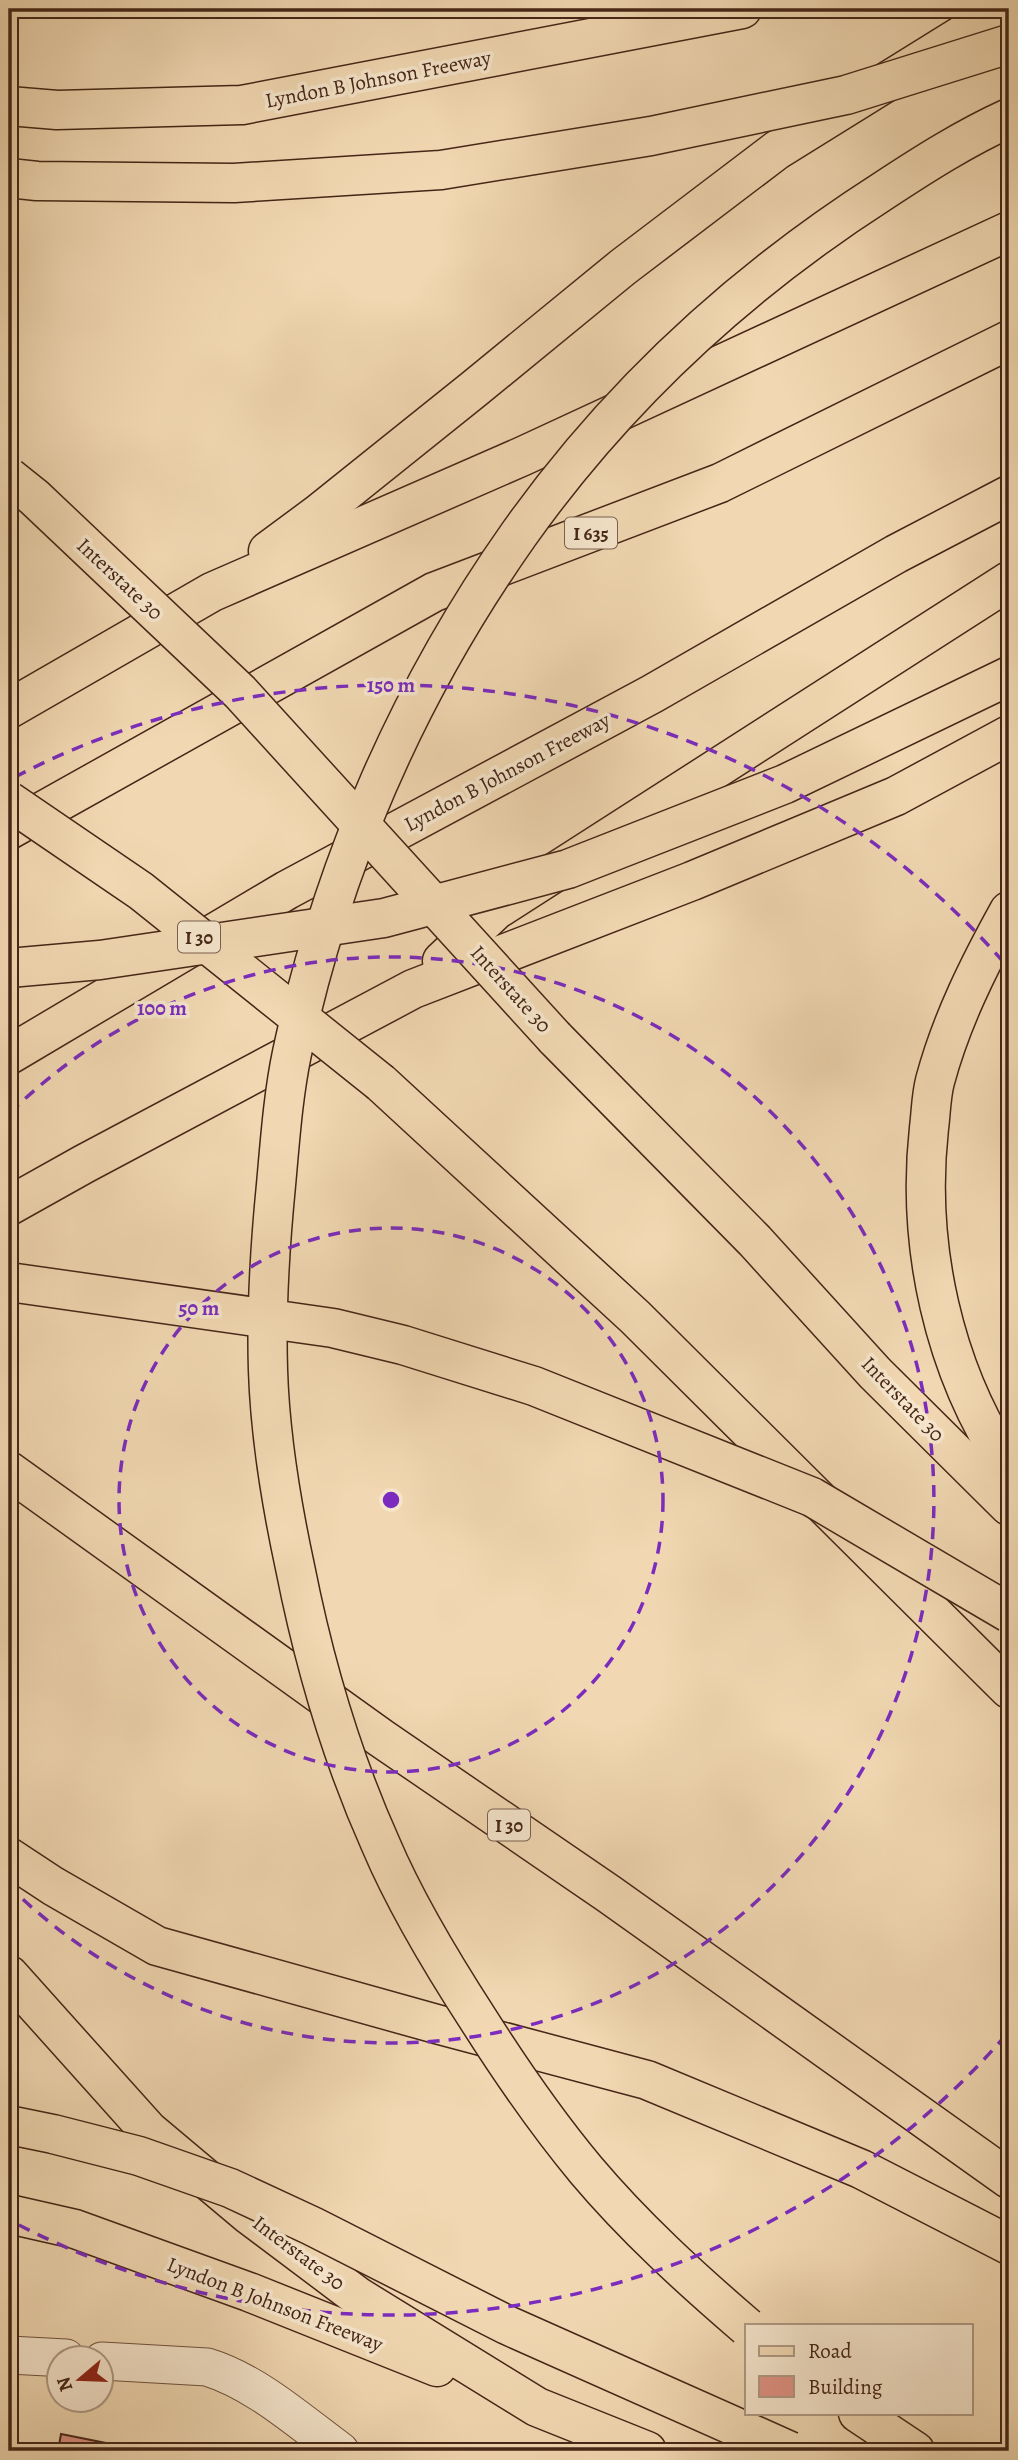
<svg xmlns="http://www.w3.org/2000/svg" width="1018" height="2460" font-family="Alegreya,serif">
<style>
.building{fill:#e09285;stroke:#452617;stroke-width:2}
.lines{fill:none;stroke-linecap:round;stroke-linejoin:round}
.minor-casing{stroke:#70523e;stroke-width:39}
.major-casing{stroke:#452617;stroke-width:41}
.highway-casing{stroke:#452617;stroke-width:41}
.minor{stroke:#f6e6cd;stroke-width:37}
.major{stroke:#f1d8b2;stroke-width:38}
.highway{stroke:#f1d8b2;stroke-width:38}
.major-bridge-casing{stroke:#452617;stroke-width:41;stroke-linecap:butt}
.highway-bridge-casing{stroke:#452617;stroke-width:41;stroke-linecap:butt}
.major-bridge{stroke:#f1d8b2;stroke-width:38}
.highway-bridge{stroke:#f1d8b2;stroke-width:38}
.ring{fill:none;stroke:#7b2cbf;stroke-width:3.5;stroke-dasharray:12 9}
.labels{text-anchor:middle;stroke-width:7;stroke-linejoin:round;paint-order:stroke}
.shield{fill:#f6e6cd;stroke:#7a604e;stroke-width:2}
.shield-label{font-size:19px;font-weight:bold;fill:#452617}
.street-label{font-size:21px;fill:#452617;stroke:#f6e6cd}
.centre{fill:#7b2cbf;stroke:#f6e6cd;stroke-width:3.5}
.ring-label{font-size:21px;text-anchor:middle;font-weight:bold;fill:#7b2cbf;stroke:#f6e6cd;stroke-width:7;stroke-linejoin:round;paint-order:stroke}
</style>
<rect width="100%" height="100%" fill="#f1d8b2"/>
<filter id="stains"><feTurbulence type="fractalNoise" baseFrequency=".00286" numOctaves="4"/><feColorMatrix values="0 0 0 0 .2 0 0 0 0 .09 0 0 0 0 .02 0 0 0 .5 -.17"/></filter>
<radialGradient id="worn" r=".72"><stop offset=".6" stop-color="#630" stop-opacity="0"/><stop offset="1" stop-color="#630" stop-opacity=".3"/></radialGradient>
<polygon class="building" points="61,2434 136,2449 135,2451 58,2451"/>
<g class="lines">
<defs>
<g id="minor">
<polyline points="9,2355 66,2358"/>
<path d="M102,2361L207,2367C256,2382 299,2421 340,2451"/>
</g>
<g id="major">
<polyline points="9,106 57,110 242,105 742,9"/>
<path d="M1009,911C979,965 951,1021 935,1081C931,1096 931,1113 929,1128C916,1245 943,1370 1009,1468"/>
<polyline points="555,1038 755,1241 875,1373 1009,1506"/>
<polyline points="9,1975 148,2130 248,2214 357,2296 537,2407 647,2451"/>
<polyline points="9,2214 75,2229 249,2292 437,2367"/>
</g>
<g id="highway">
<polyline points="268,551 318,514 474,389 623,267 777,150 1004,9"/>
<polyline points="9,709 212,592 523,456 1009,231"/>
<polyline points="9,830 434,592 720,483 1009,340"/>
<polyline points="442,961 496,910 1009,581"/>
<polyline points="9,1055 287,890 652,694 896,554 1009,495"/>
<polyline points="381,1083 635,1317 1009,1689"/>
<polyline points="9,1206 84,1164 413,989 692,881 896,796 1009,735"/>
<polyline points="9,1471 381,1738 609,1894 1009,2179"/>
<polyline points="9,1857 53,1886 157,1946 440,2025 647,2080 861,2169 1009,2245"/>
<polyline points="858,2413 915,2451"/>
</g>
</defs>
<use href="#minor" class="minor-casing"/>
<use href="#major" class="major-casing"/>
<use href="#highway" class="highway-casing"/>
<use href="#minor" class="minor"/>
<use href="#major" class="major"/>
<use href="#highway" class="highway"/>
<defs>
<polyline id="major-bridge" points="9,477 34,497 240,692 555,1038"/>
<g id="highway-bridge">
<polyline points="9,178 37,181 234,183 441,170 651,136 846,95 1009,44"/>
<polyline points="9,801 141,891 381,1083"/>
<polyline points="9,968 100,960 384,918 568,869 785,784 1009,676"/>
<polyline points="9,1282 333,1328 403,1345 534,1386 812,1497 1009,1613"/>
<polyline points="9,2125 53,2134 139,2156 230,2188 312,2226 507,2325 790,2451"/>
<path d="M747,2327C690,2278 634,2227 586,2170C546,2122 511,2071 478,2019C443,1965 406,1904 381,1845C341,1756 314,1663 295,1567C281,1502 270,1436 268,1370C266,1308 270,1246 276,1185C280,1141 283,1096 292,1053C332,866 409,690 519,534C617,396 741,282 883,191C924,164 965,138 1009,118"/>
</g>
</defs>
<use href="#major-bridge" class="major-bridge-casing"/>
<use href="#highway-bridge" class="highway-bridge-casing"/>
<use href="#major-bridge" class="major-bridge"/>
<use href="#highway-bridge" class="highway-bridge"/>
</g>
<g class="ring">
<circle cx="391" cy="1500" r="272"/>
<path d="M10 1113A543 543 0 1 1 10 1887"/>
<path d="M1006 2035A815 815 0 0 1 15 2223M15 777A815 815 0 0 1 1006 965"/>
</g>
<g class="labels">
<g class="shield">
<rect x="565" y="517.5" width="52" height="31" rx="5"/>
<rect x="178" y="921.5" width="42" height="31" rx="5"/>
<rect x="488" y="1809.5" width="42" height="31" rx="5"/>
</g>
<g class="shield-label">
<text x="591" y="540">I 635</text>
<text x="199" y="944">I 30</text>
<text x="509" y="1832">I 30</text>
</g>
<g class="street-label">
<text transform="translate(378 79) rotate(-11)" y="7">Lyndon B Johnson Freeway</text>
<text transform="translate(120 579) rotate(43)" y="7">Interstate 30</text>
<text transform="translate(507 772) rotate(-28)" y="7">Lyndon B Johnson Freeway</text>
<text transform="translate(511 989) rotate(48)" y="7">Interstate 30</text>
<text transform="translate(903 1399) rotate(46)" y="7">Interstate 30</text>
<text transform="translate(299 2253) rotate(37)" y="7">Interstate 30</text>
<text transform="translate(275 2304) rotate(21)" y="7">Lyndon B Johnson Freeway</text>
</g>
</g>
<circle cx="391" cy="1500" r="10" class="centre"/>
<g class="ring-label">
<text x="391" y="692">150 m</text>
<text x="162" y="1015">100 m</text>
<text x="199" y="1315">50 m</text>
</g>
<rect width="1018" height="2460" fill="none" stroke="#f1d8b2" stroke-width="35"/>
<rect x="10" y="10" width="997" height="2439" fill="none" stroke="#452617" stroke-width="3.5"/>
<rect x="18" y="18" width="983" height="2425" fill="none" stroke="#452617" stroke-width="2"/>
<rect x="745" y="2324" width="228" height="91" fill="#f6e6cd" stroke="#af9984" stroke-width="2"/>
<rect x="759" y="2346" width="35" height="10" fill="#f1d8b2" stroke="#af9984" stroke-width="2"/>
<text x="808" y="2358" font-size="21" fill="#452617">Road</text>
<rect x="759" y="2376" width="35" height="21" fill="#e09285" stroke="#af9984" stroke-width="2"/>
<text x="808" y="2394" font-size="21" fill="#452617">Building</text>
<g transform="translate(80 2379) rotate(251)"><circle r="33" fill="#f6e6cd" stroke="#af9984" stroke-width="2"/>
<path d="M0-5L12 26L0 18L-12 26Z" fill="#8f2418"/>
<text y="-10" font-size="19" font-weight="bold" text-anchor="middle" fill="#452617">N</text>
</g>
<rect width="100%" height="100%" filter="url(#stains)"/>
<rect width="100%" height="100%" fill="url(#worn)"/>
</svg>
